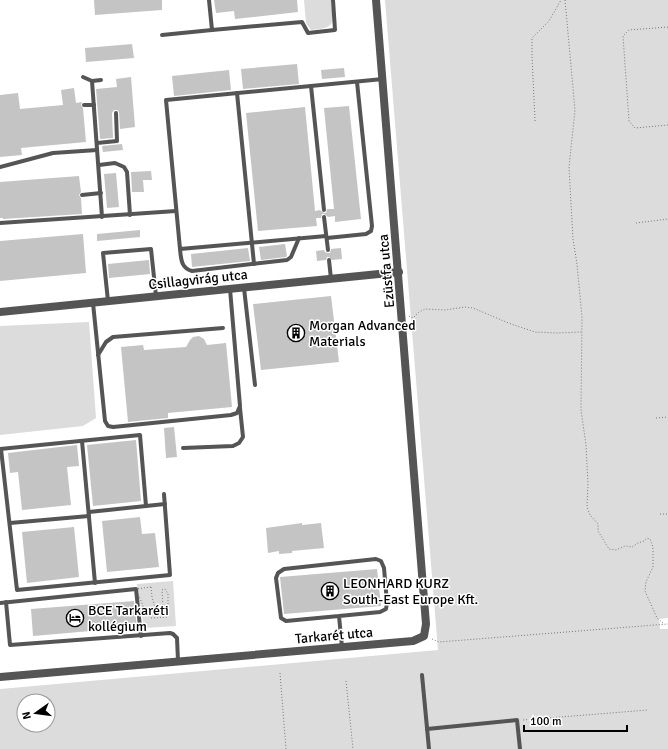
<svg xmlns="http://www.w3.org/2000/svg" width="668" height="749" font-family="Signika,sans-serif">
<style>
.green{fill:#dcdcdc;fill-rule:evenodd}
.building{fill:#c4c4c4}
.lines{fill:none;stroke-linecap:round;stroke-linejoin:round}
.path{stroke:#777;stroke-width:1;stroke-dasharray:1 2;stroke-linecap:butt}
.lane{stroke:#555;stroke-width:4}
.street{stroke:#555;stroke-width:8}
.labels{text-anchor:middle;stroke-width:3;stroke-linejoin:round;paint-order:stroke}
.street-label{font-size:14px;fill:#000;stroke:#fff}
.poi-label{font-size:14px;fill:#000;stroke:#fff;text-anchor:start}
</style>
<rect width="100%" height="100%" fill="#fff"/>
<g class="green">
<path d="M304,0H331C333,23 337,28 311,30L306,23Z"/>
<path d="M385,0H668V618L659,619L660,629H668V749H0V689L438,650ZM24,701H48V725H24Z"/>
<polygon points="89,322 96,418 83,426 0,435 0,326"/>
<polygon points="173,581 176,626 144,628 137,584"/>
</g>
<g class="building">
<polygon points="94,0 162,0 162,10 95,15"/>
<polygon points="214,0 297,0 298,12 235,19 234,11 216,13"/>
<polygon points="132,44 134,58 86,62 85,48"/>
<polygon points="297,64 299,84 243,89 241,69"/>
<polygon points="344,68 345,77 322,79 321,70"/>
<polygon points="229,70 231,90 174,96 172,76"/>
<polygon points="131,77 135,127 120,129 119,112 117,110 114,110 112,113 113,138 100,139 96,89 117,87 116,79"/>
<polygon points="74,88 76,103 82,102 81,105 83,108 86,142 21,148 22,155 0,157 0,95 18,93 20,109 63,105 61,90"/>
<polygon points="349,106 361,219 335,222 335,216 328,217 324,214 322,214 321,218 316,218 317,226 258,231 246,113 305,107 315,211 320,210 324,213 326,213 327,209 334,209 324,108"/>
<polygon points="122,144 123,150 103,152 102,146"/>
<polygon points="151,171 152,180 143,180 144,192 132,192 131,172"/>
<polygon points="116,173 119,207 107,208 104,174"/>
<polygon points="79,176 81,192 79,195 81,198 82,214 3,219 3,218 0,218 0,182"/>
<polygon points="140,230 140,237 97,241 97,234"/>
<polygon points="83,234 86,273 0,281 0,241"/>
<polygon points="285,244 287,256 286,257 261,260 259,247"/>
<polygon points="248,248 250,261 192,267 191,254"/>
<polygon points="341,248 342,259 332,260 329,257 327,257 326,260 317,261 316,251 324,250 325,252 328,253 330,253 331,249"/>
<polygon points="149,260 150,274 109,278 108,264"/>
<polygon points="331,296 339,362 261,370 253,304"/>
<polygon points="199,336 204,339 207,345 226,343 232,407 168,413 168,418 128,422 121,347 143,345 144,350 186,347 190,340 193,337"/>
<polygon points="174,427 177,457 166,458 164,428"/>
<polygon points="136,440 141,501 93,506 87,445"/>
<polygon points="77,445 79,466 67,467 71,505 22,510 18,472 10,473 8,453"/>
<polygon points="140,517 142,534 155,533 159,567 107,572 102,521"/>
<polygon points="302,523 302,525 321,523 324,548 292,551 292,553 279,554 279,551 268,553 266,528"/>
<polygon points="74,527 79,577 27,583 22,532"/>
<polygon points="377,569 381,606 284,614 280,577"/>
<polygon points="134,601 137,627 33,636 31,609"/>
</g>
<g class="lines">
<g class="path">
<polyline points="565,0 575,110 569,167 573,239 577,264 582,317 581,410 586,445 588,484 587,507 590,515 598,524 598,531 609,549 616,550 625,546 632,547 638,543 644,541 647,538 650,539 653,547 653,567 646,582 645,591 657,618 664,624"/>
<polyline points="668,27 629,30 623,36 629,121 635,128 668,125"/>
<polyline points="535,121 532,56 532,38 549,21 561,0"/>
<polyline points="636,223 668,219"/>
<polyline points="409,316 413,318 419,312 425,309 445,310 465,307 473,308 511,324 535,332 557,333 581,332"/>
<polyline points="656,418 668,417"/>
<polyline points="660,514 668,514"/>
<polygon points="151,587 152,597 156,611 163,609 162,590 165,589 168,594 168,617 151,618 146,613 136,589"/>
<polyline points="432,639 439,642 668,624"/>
<polyline points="280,673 286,749"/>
<polyline points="346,681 353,749"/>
<polyline points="523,720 648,710"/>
</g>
<g class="lane">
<polyline points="209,0 212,30 302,22 308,33 335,30 333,0"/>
<polyline points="162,35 212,30"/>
<polyline points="83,77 92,81 102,217"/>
<polyline points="92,81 101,80"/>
<polyline points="311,86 324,210"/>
<polyline points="237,93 254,264"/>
<polyline points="84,105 94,105"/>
<polyline points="97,143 117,141 116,113"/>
<polyline points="99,165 115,163 124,167 127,172 130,215"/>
<polyline points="0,167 53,153 97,150"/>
<polyline points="82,195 101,193"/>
<polyline points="324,217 328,250"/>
<polyline points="0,223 176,211"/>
<polyline points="326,236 180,249 166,100 383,79"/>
<polyline points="327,238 366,234 371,231 372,226 357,82"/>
<path d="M180,249C181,259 181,268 192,271L287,260L291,257L299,238"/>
<polyline points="329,260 331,279"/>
<polyline points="244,288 255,385"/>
<polyline points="108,301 103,253 151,249 156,296"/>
<polyline points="93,303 105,421 108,426 113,427 231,415 237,413 240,406 230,289"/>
<polyline points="98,355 106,342 113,337 223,328"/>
<polyline points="82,441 95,583"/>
<polyline points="183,448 233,446 239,443 243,437 240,408"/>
<polyline points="0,449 140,435 146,506"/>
<polyline points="1,449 17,590 170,575 164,494"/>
<polyline points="89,512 165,504"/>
<polyline points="10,523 89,516"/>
<polyline points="6,602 10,645 170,633 173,634 177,638 178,661"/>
<polyline points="0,603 136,589 141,636"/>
<polyline points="339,616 380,612 386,609 387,603 384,568 381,561 376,559 284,569 278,573 276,578 281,618 286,621 339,616 342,647"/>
<polyline points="422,675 429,749"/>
<polyline points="427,729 517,720 520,749"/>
</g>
<g class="street">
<polyline points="0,312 399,272"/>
<polyline points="0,677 413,641 424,636 426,624 376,0"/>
</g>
</g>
<defs>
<symbol id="building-ring" viewBox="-11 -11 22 22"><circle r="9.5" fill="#fff" stroke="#000" stroke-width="1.5"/><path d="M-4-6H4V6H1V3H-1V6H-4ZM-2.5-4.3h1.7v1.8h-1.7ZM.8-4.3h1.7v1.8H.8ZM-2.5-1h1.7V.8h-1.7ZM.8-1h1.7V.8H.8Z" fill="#000"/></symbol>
<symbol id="hotel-ring" viewBox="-11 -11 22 22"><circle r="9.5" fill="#fff" stroke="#000" stroke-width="1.5"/><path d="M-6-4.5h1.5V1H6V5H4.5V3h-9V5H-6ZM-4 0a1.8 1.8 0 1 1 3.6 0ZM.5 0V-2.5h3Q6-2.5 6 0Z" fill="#000"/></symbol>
</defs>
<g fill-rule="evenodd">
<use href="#building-ring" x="286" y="323" width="20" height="20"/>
<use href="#building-ring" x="320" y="581" width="20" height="20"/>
<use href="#hotel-ring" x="65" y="608" width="20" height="20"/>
</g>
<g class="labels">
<g class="street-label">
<text transform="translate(386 271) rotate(-95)" y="5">Ezüstfa utca</text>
<text transform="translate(198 279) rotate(-6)" y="5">Csillagvirág utca</text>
<text transform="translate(334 635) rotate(-5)" y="5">Tarkarét utca</text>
</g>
<g class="poi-label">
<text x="309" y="330">Morgan Advanced<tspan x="309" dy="16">Materials</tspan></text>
<text x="343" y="588">LEONHARD KURZ<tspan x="343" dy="16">South-East Europe Kft.</tspan></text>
<text x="88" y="615">BCE Tarkaréti<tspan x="88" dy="16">kollégium</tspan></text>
</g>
</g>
<g transform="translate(36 713) rotate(256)"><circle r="19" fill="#ffffff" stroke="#999999"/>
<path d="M0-3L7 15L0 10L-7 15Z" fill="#000000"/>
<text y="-6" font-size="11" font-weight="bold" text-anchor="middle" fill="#000000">N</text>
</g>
<path d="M524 725v6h103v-6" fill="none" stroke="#000000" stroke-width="2"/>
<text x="530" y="725" font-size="12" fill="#000000" stroke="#ffffff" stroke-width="3" paint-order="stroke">100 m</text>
</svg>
